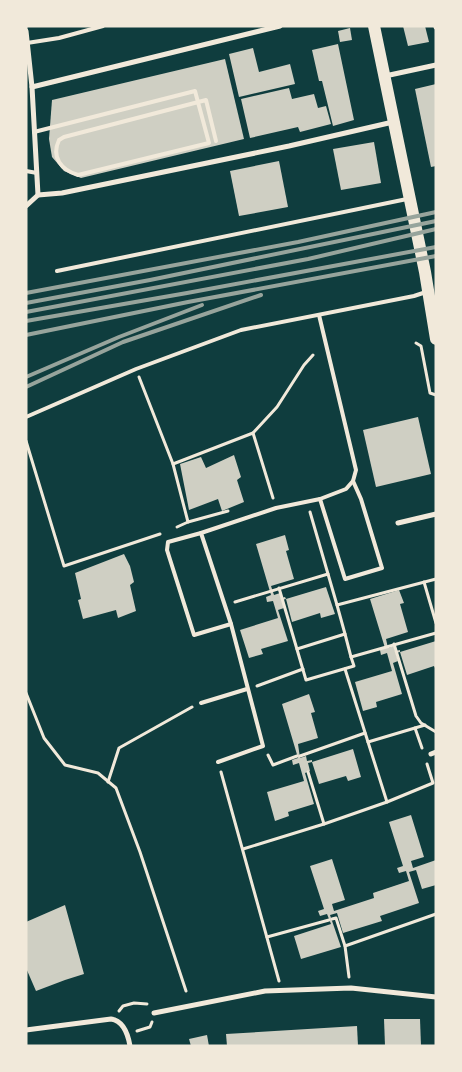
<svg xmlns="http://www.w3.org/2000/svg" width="462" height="1072" font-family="Jost,sans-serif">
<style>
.building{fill:#cfcfc3}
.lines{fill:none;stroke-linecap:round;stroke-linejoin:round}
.path{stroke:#f1e9da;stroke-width:3}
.service{stroke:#f1e9da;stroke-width:4}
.minor{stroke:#f1e9da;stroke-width:5}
.primary{stroke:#f1e9da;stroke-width:12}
.rail{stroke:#97a49c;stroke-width:4}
</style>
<rect width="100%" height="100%" fill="#0f3d3e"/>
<g class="building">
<polygon points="403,26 425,26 429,42 408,46"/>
<polygon points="350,28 352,40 340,42 338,31"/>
<polygon points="338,44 354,120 333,126 322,81 319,81 312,50"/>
<polygon points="253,48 259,72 290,64 295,84 239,97 229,54"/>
<polygon points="225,59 244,139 81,178 64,171 52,157 49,139 52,100"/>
<polygon points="436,84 436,166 431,167 415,89"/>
<polygon points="289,88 292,99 314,94 318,108 326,106 331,124 300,132 298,127 250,138 241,99"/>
<polygon points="374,142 381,183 341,190 333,149"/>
<polygon points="279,161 288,207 239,216 230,171"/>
<polygon points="418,417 431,474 376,487 363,430"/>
<polygon points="234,455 241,477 237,480 244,502 222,511 218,499 189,510 180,464 201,457 206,468"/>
<polygon points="285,535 289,550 286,551 294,579 271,586 274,595 280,593 281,598 285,597 286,599 282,600 284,608 278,610 288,641 261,649 263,654 249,658 240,630 278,618 273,601 267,602 266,597 271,595 256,544"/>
<polygon points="124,554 130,566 134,582 130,585 136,611 118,618 116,610 83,619 78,600 81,599 75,573"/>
<polygon points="326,587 335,614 321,618 320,613 292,622 286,599"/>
<polygon points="399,590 404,603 400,604 408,632 386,639 388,648 394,646 395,651 400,650 400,652 436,641 436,670 434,666 407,675 400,652 396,653 398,661 393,663 402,694 376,702 377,707 363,711 355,682 392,671 387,653 381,655 380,650 385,648 370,599"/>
<polygon points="309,694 315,712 311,713 318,738 298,744 300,758 306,756 307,761 312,760 312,762 308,763 310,771 305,773 314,804 288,812 289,816 275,821 267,792 304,781 299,763 293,765 292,760 298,758 282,704"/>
<polygon points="353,749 361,777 348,781 346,776 319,784 312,762"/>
<polygon points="411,815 424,857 411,861 413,868 436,860 436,885 422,889 416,870 409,872 419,903 380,916 382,921 343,933 337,913 330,915 341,947 301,959 294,936 331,924 327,914 320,916 318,911 324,909 310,866 332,859 345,900 332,904 334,911 374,898 373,893 409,881 406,871 399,873 397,868 403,866 389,822"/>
<polygon points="65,905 84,974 65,980 36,991 26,968 26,922"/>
<polygon points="384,1019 420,1019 421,1046 385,1046"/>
<polygon points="357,1026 358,1046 227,1046 226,1034"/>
<polygon points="207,1035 209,1046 191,1046 189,1039"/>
</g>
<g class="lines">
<g class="path">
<polyline points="416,343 421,346 430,393 436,395"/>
<polyline points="139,377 173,464 253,433"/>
<polyline points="26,441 64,566 160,534"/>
<polyline points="173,464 188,522"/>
<polyline points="273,498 253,433 277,407 304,365 313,355"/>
<polyline points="310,512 328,574"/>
<polyline points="177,527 188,522 228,511"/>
<polyline points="424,582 436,623"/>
<polyline points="279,588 306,680 354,666 351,657"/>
<polyline points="235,602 328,574 337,605 436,579"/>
<polyline points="337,605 345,634"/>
<polyline points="394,644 416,716 421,723 436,732"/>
<polyline points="297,649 345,634 351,657 436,633"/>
<polyline points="345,669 368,742 425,725"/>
<polyline points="257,686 303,669"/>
<polyline points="26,693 44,738 65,765 98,773 116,788 140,852 186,991"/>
<polyline points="415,728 422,748"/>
<polyline points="368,742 387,802"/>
<polyline points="268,755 273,765 297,756"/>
<polyline points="300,756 365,733"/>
<polyline points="221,772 279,981"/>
<polyline points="308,772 324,824 387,802 433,783 427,764"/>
<polyline points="108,782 119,748 192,707"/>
<polyline points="243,849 324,824"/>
<polyline points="332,919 336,918 345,946 349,977"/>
<polyline points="267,937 329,920"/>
<polyline points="345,946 436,914"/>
<polyline points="119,1011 123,1006 134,1003 147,1004"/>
<polyline points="137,1031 150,1027 152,1022"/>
</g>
<g class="service">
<polyline points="27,43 59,38 103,26"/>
<path d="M34,132L195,91L209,143L78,175C61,170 51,157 59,140L64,137L206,100L216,141"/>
<polyline points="26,171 37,173"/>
<polyline points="57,271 407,199"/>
<polyline points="26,417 136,369 241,330 414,296 426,292"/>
<polyline points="320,499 345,579 382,568 361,499 353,481"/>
<polyline points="201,533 168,542 167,550 194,635 231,624"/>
<polyline points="201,703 247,689"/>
<polyline points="218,762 263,746 231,624 201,533 276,508 320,499 346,489 353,481 356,470 319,315"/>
</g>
<g class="minor">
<polyline points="436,26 436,27"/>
<polyline points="26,31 32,87 38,195"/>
<polyline points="385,76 436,65"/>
<polyline points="32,87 280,26"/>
<polyline points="26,206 38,195 62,193 289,146 393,122"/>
<polyline points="398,523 436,514"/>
<polyline points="431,754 436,752"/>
<polyline points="154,1013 265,991 351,988 436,997"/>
<path d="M26,1030L111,1019C124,1021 128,1034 130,1046"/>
</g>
<polyline class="primary" points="374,26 425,272 436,339"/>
<g class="rail">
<polyline points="26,293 298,242 436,212"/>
<polyline points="26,303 150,280 436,221"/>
<polyline points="26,312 308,259 436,229"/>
<polyline points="26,321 187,293 436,247"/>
<polyline points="26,335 188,302 436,256"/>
<polyline points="26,377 119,337 202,305"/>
<polyline points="26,387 123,342 261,295"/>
</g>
</g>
<rect width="462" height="1072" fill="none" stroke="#f1e9da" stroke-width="55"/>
</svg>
